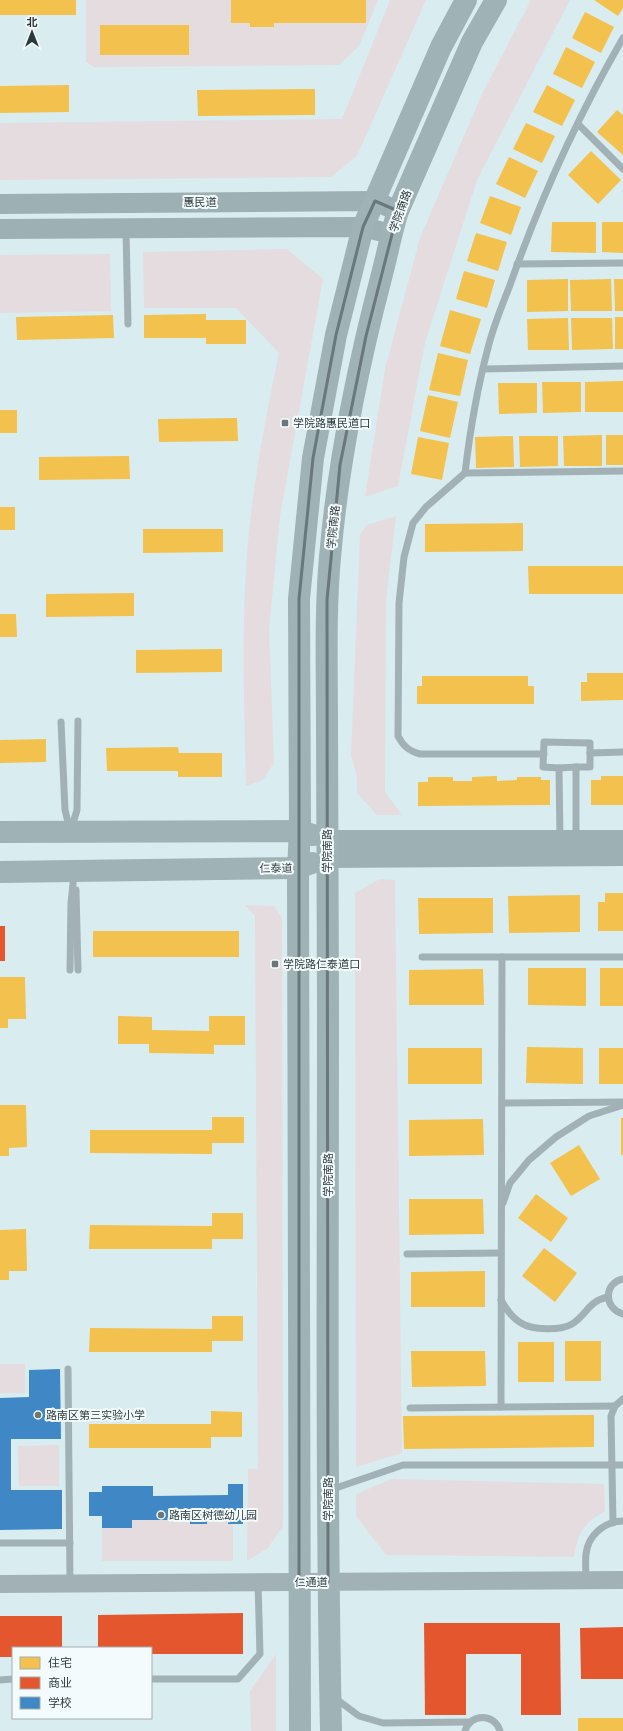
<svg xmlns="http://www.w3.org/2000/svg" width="623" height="1731" font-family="'DM Sans','Noto Sans SC',sans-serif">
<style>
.green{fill:#e4dcdf}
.homes{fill:#f2c14e}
.shops{fill:#e4572e}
.schools{fill:#3f88c5}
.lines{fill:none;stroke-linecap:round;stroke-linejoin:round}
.service{stroke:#a2b1b5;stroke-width:7}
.tertiary{stroke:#a2b1b5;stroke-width:18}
.secondary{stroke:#9db0b4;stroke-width:20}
.primary{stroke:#9fb2b6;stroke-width:22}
.marked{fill:none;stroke:#68787b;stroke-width:3;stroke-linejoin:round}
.poi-dot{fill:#68787b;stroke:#f4fbfc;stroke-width:1.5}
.labels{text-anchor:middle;stroke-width:4;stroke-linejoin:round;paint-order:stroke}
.street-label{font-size:11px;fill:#2b393c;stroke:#f4fbfc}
.poi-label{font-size:11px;fill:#2b393c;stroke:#f4fbfc;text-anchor:start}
</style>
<rect width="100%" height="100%" fill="#d9edf1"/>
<g class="green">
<polygon points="86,0 378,0 359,46 339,65 94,67 86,62"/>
<polygon points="390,0 426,0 357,156 331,177 0,180 0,123 342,119"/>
<polygon points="531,0 570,0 477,180 425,343 398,486 365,497 385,369 420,238 482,94"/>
<path d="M287,249L323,279L280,516L269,629L274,763L263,780L246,786C244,704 241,622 248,541C254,478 266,415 279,353L236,308H144L143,252Z"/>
<polygon points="110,254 111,311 0,313 0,255"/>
<polygon points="396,516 386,600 385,792 402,815 377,815 357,793 357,776 351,756 360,534 367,525"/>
<polygon points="380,879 395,880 402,1453 356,1467 355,893"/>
<polygon points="245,905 274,906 282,918 283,1526 268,1548 247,1561 248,1469 258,1469 255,916"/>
<rect x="0" y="1364" width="25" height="29"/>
<polygon points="59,1445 59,1486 19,1486 18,1446"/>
<path d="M392,1479L604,1484L605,1511C583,1524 578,1532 574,1557L386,1555L356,1516V1494Z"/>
<polygon points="228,1519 233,1524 233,1561 102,1561 102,1528 132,1528 132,1520 190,1520 190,1524 207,1524 207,1520"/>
<polygon points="276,1654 276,1731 251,1731 250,1691"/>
</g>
<g class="homes">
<rect x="0" y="0" width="76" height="15"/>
<polygon points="231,0 366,0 366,23 274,23 274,27 250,27 250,23 231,23"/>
<polygon points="594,0 623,0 623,8 618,16"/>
<polygon points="585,12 614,27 601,53 572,38"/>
<rect x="100" y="25" width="89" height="30"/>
<polygon points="566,47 595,62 582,88 553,74"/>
<polygon points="69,85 69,112 0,113 0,86"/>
<polygon points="547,85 575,100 562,126 533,112"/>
<polygon points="315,89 315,115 198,116 197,90"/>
<polygon points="617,110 623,115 623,155 597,132"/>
<polygon points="526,123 555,136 542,163 513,149"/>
<polygon points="591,151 621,180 598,204 568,175"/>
<polygon points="509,157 538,171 525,198 496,184"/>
<polygon points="490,196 521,207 511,235 480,223"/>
<polygon points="552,222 596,222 596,253 551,252"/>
<polygon points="602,222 623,222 623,253 602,252"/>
<polygon points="476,233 507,242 498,271 467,261"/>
<polygon points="464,271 495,280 487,308 456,299"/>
<polygon points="568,279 568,311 527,312 527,280"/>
<polygon points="611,279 612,311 571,311 570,280"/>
<polygon points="614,279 623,279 623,311 615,311"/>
<polygon points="450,310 481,319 470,354 440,346"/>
<polygon points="206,314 206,320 246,320 246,344 206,344 206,338 144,338 144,315"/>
<polygon points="113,315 114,338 17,340 16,317"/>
<rect x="615" y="317" width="8" height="32"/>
<polygon points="568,318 569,350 528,350 527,319"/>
<polygon points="571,318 612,318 613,349 572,350"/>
<polygon points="438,353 468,360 460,396 429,390"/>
<polygon points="623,381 623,412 585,412 585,382"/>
<polygon points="542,382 581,382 581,412 543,413"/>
<polygon points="498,383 537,383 537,413 499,414"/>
<polygon points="428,395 458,402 450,438 420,431"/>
<rect x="0" y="410" width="17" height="23"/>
<polygon points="237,418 238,441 159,442 158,419"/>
<polygon points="602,435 602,466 564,466 563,436"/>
<rect x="606" y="435" width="17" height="30"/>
<polygon points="513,436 514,467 476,468 475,437"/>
<polygon points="519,436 558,436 558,466 520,467"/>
<polygon points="418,437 449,443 442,480 411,474"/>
<polygon points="129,456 130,479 39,480 39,457"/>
<rect x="0" y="507" width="15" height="23"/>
<polygon points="523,523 523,551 425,552 425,524"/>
<polygon points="143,529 223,529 223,552 143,553"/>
<polygon points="528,566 623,566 623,594 529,594"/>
<polygon points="134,593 134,616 46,617 46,594"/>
<polygon points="0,614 16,614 17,637 0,637"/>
<polygon points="222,649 222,672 136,673 136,650"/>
<polygon points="587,673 623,673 623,700 581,701 581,682 587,682"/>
<polygon points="422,676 528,676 528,686 534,686 534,704 417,704 417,686 422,686"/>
<polygon points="46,739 46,762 0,763 0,740"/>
<polygon points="178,747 179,753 222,753 222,777 178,777 178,771 107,771 106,748"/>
<polygon points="497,776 497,781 517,780 517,777 541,777 541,780 550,780 550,805 418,806 418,782 428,782 428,777 453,777 453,781 472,781 472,777"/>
<polygon points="601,776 623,776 623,805 591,805 591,780 601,780"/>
<polygon points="605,893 623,893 623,931 598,931 598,902 605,902"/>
<polygon points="580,895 580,932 509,933 508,896"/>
<polygon points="418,898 493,898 493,933 419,934"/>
<rect x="93" y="931" width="146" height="26"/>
<polygon points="528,968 586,968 586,1006 528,1005"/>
<rect x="600" y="968" width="23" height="38"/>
<polygon points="483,969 484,1005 409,1005 409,970"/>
<polygon points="0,977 25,977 26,1019 8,1019 8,1028 0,1028"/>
<polygon points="118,1016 152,1017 152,1030 209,1031 209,1016 245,1016 245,1045 214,1045 214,1054 149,1053 149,1044 118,1044"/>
<polygon points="527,1047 583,1048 583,1084 526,1083"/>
<rect x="408" y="1048" width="74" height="36"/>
<rect x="599" y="1048" width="24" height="36"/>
<polygon points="0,1105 26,1105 27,1147 9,1148 9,1156 0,1156"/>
<polygon points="212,1117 244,1117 244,1143 212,1143 212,1154 90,1153 90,1130 212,1130"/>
<rect x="621" y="1118" width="2" height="37"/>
<polygon points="483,1119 484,1155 409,1156 409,1120"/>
<polygon points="579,1145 600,1179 571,1196 550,1163"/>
<polygon points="536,1194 568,1218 551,1242 518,1218"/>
<polygon points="409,1199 483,1199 484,1234 409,1235"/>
<polygon points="212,1213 243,1213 243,1239 212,1239 212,1249 89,1249 90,1225 212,1226"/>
<polygon points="26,1229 27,1271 9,1271 9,1280 0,1280 0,1230"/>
<polygon points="544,1248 577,1273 555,1302 522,1276"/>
<polygon points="485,1271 485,1307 411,1307 411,1272"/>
<polygon points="212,1316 243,1316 243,1341 212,1341 212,1352 89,1352 90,1328 212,1329"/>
<rect x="565" y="1341" width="36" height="40"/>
<rect x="518" y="1342" width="36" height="40"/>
<polygon points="411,1351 485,1351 486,1386 412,1387"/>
<polygon points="211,1411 242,1412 242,1437 211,1437 211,1448 89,1448 89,1424 211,1424"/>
<polygon points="594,1415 594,1447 404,1449 403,1416"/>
<rect x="578" y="1718" width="45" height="13"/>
</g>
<g class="shops">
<rect x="0" y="926" width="5" height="35"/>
<polygon points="243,1613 243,1654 151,1654 151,1648 98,1648 98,1615"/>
<polygon points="0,1616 62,1616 62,1648 13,1648 13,1657 0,1657"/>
<polygon points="424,1623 560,1623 561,1715 521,1715 521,1654 466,1654 466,1715 425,1715"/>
<polygon points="623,1627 623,1679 581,1679 580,1628"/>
</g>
<g class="schools">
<polygon points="60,1369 61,1439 11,1439 11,1490 62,1490 62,1529 0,1530 0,1398 29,1397 29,1370"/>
<polygon points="228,1484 243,1484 243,1524 228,1524 228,1519 207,1520 207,1524 190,1524 190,1520 132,1520 132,1528 102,1528 102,1516 89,1516 89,1492 102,1492 102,1486 153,1486 153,1496 228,1495"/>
</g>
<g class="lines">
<g class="service">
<polyline points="578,124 623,169"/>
<polyline points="126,230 128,324"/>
<polyline points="517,264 623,263"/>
<polyline points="483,369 623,366"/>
<path d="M465,473C470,431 477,389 488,348C493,327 502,306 510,285C540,200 578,116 623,38"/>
<polyline points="61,722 65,810 70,830"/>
<polyline points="590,753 623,752"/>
<path d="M544,754H420C409,751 403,746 398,736L399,603L404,557L413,523L426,507L465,473L623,471"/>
<polyline points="559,768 576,767"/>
<polyline points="71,830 77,810 78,721"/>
<polyline points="560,840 559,768 543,767 544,742 590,743 590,767 576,767 576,838"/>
<polyline points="76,890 78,970"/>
<polyline points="422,957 623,957"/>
<polyline points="70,970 71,903 74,874"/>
<polyline points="502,1103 623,1102"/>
<polyline points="503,1203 510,1183 529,1160 556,1137 589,1116 623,1105"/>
<polyline points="407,1254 501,1253"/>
<path d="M623,1279C603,1283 604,1309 623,1314"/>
<path d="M501,1300C506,1309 512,1318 521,1323C532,1330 560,1331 572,1324C587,1315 588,1301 608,1297"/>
<polyline points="68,1369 70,1582"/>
<polyline points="501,1407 502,957"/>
<polyline points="410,1408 615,1406"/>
<polyline points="330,1490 403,1465 623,1465"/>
<polyline points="613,1523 611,1416 615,1406 623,1399"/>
<polyline points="0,1543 70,1543"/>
<path d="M586,1579C586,1571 585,1562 586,1554C588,1535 605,1521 623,1521"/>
<polyline points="151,1679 238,1679 260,1654 258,1583"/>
<polyline points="0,1680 13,1679"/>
<polyline points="335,1698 359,1716 383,1723 469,1722"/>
<path d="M465,1731C470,1713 495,1713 500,1731"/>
</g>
<polyline class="tertiary" points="0,1584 623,1580"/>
<g class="secondary">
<polyline points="0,204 375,201 398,211"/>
<polyline points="0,229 363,227 391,234"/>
<polyline points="327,840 623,840"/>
<polyline points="327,858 623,856"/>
</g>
<g class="primary">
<polyline points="0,832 300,831 313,835"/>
<polyline points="0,872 298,868 312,863"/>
<polyline points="300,1731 298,868 300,831 299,599 313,458 336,335 363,227 441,47 466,0"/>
<path d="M331,1731C326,1491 328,1250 328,1010C327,915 327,820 327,726C327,670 325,613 330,557C338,462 357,370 381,278C387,256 391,233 398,211L472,42L496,0"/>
</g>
</g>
<path class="marked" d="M375,201L398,211L366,336L340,465L327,600L328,1582H299V599L313,458L336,335L363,227Z"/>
<g class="poi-dot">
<rect x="281" y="419" width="8" height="8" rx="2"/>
<rect x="271" y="960" width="8" height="8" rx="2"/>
<circle cx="38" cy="1415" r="4"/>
<circle cx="161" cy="1515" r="4"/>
</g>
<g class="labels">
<g class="street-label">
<text x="200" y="206">惠民道</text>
<text transform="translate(400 211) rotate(-70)" y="4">学院南路</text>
<text transform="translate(333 527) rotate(-84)" y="4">学院南路</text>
<text transform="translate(327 851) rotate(-90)" y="4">学院南路</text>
<text transform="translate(276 868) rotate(-1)" y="4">仁泰道</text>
<text transform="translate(328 1175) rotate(-90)" y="4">学院南路</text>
<text transform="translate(328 1499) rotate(-90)" y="4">学院南路</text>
<text x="311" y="1586">仁通道</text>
</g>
<g class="poi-label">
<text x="293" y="427">学院路惠民道口</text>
<text x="283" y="968">学院路仁泰道口</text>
<text x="46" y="1419">路南区第三实验小学</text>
<text x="169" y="1519">路南区树德幼儿园</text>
</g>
</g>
<rect x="12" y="1647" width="140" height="72" fill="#f4fbfc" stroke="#a4adaf"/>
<rect x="20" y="1657" width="20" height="12" fill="#f2c14e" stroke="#a4adaf"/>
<text x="48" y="1667" font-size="12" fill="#2b393c">住宅</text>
<rect x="20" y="1677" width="20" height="12" fill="#e4572e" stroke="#a4adaf"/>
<text x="48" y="1687" font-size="12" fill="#2b393c">商业</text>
<rect x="20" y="1697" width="20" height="12" fill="#3f88c5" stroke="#a4adaf"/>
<text x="48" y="1707" font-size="12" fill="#2b393c">学校</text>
<g transform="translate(32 32)" stroke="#f4fbfc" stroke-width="3" paint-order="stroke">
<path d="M0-3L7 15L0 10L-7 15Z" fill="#2b393c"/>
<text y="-6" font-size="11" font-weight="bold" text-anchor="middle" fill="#2b393c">北</text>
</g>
</svg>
